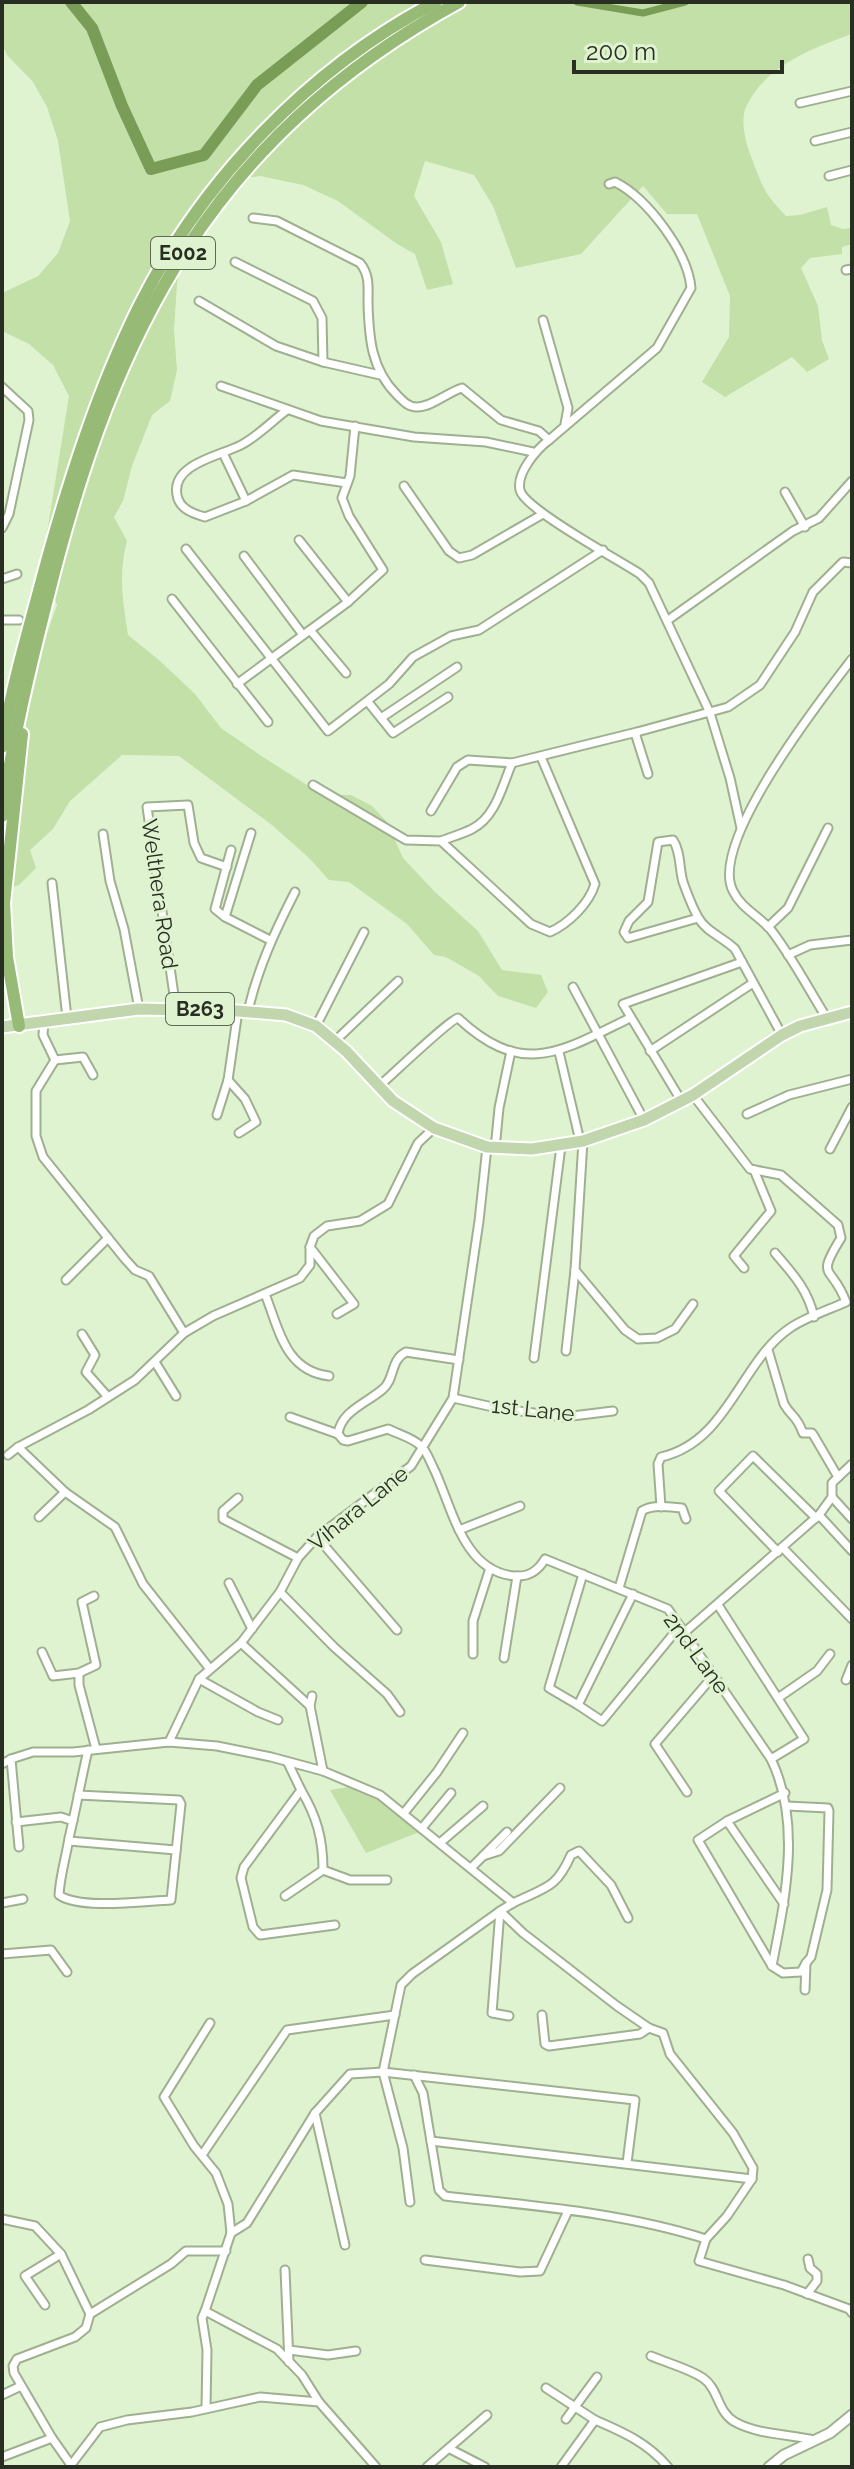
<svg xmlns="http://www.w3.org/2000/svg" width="854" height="2469" font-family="Raleway,sans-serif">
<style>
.green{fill:#c2e0a8}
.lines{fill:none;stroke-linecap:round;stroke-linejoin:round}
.canal{stroke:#799d57;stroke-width:7}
.river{stroke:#799d57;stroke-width:12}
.minor-casing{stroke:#9fb090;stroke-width:11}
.tertiary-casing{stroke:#9fb090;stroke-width:13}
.primary-casing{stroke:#fff;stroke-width:15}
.motorway-casing{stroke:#fff;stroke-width:16}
.minor{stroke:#fff;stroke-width:7}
.tertiary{stroke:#fff;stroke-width:9}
.primary{stroke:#c1d6ad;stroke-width:11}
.motorway{stroke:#97ba76;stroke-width:12}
.labels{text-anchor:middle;stroke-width:6;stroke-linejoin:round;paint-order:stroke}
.shield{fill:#e0f3d1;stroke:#5f6a56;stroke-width:2}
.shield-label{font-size:20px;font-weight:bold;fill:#282f22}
.street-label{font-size:22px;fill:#282f22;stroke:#e0f3d1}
</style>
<rect width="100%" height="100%" fill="#e0f3d1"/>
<g class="green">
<path d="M2,2H852V34C813,48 767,65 747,105C739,120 746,144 752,159C763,188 764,193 786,216L800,215L827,207L831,225L843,229L852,228V244L842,247V254L810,258L801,268L818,306L822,340L829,359L807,372L792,357L725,397L702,382L729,337L730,296L697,214H667L643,186L581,254L516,268L493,206L474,175L425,161L414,196L441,242L453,284L427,290L415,254L397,244L338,201L303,185L260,176L233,180L203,196L187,230L177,284L174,330L177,370L170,401L152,415L132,466L123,501L114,517L127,541C118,574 123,602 128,635L159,660L195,694L221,728L263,757L321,794L351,795L372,806L387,822L403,858L434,891L478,931L502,970L541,975L548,992L536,1008L498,996L479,976L446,957L434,955L407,924L349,882L329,880L309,858L272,825L179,756L122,755L70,801L53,829L30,850L36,868L19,885L4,890L2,835L5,790L20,747L46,636L57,605L42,564L69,396L53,365L29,344L2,331V293L38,276L58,253L70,221L58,141L47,107L33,82L7,55L2,44Z"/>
<polygon points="354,1786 379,1798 422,1831 366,1853 330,1790"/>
</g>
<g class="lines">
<polyline class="canal" points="577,2 643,13 685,2"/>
<polyline class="river" points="71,2 92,28 122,106 151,169 204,155 257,85 362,2"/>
<defs>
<g id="minor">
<polyline points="800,103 852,91"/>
<polyline points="815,141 852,132"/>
<polyline points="829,176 852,170"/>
<path d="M253,218L277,221L360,263C370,275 368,288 368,303C369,338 371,369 397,395C403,401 408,407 417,407C432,407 448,392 462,388L501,420L539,431L549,440C537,449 516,473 520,490C524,509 619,560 640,574L649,583L710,713L730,778L741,828"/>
<polyline points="235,262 313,301 322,318 323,362"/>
<polyline points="846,270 852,269"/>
<polyline points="199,301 276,346 323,362 380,375"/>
<polyline points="543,320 568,408 565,424"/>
<polyline points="221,386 321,421 414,437 486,442 533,452"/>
<polyline points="2,387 28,411 29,420 9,514 2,528"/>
<path d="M287,410C272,421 258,436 241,445C220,456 171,464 177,495C179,509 194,514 205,517L246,501L293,475L347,483"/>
<path d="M549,440L657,348L691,288C688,252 647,198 615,182L609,184"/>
<polyline points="223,453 246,501"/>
<polyline points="404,486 449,551 459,558 472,555 543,514"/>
<polyline points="785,492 805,527"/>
<polyline points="299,540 348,602"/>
<polyline points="186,549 328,731 389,684 413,657 451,636 479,630 603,550"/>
<polyline points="244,556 303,635"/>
<polyline points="2,579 17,574"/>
<polyline points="172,599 268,722"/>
<polyline points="2,620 19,620"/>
<polyline points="668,620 793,531 819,518 852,481"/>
<polyline points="310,630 346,673"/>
<polyline points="237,684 348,602 383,570 349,516 342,498 350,476 355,426"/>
<polyline points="368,702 381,718 457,667"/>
<polyline points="381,718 393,733 448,697"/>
<polyline points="648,774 636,736 637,732 728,707 760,685 795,632 813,592 843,562 852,563"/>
<path d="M313,785L406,840L441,841L531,924L550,932C568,924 589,904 595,884L541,757"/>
<polyline points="431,811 457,767 468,760 512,763 637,732"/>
<polyline points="103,834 110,881 124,929 139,1009"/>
<path d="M441,841C451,837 462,834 472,829C496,817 502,786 512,763"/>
<polyline points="231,850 215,909 225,917 270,940"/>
<polyline points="52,883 67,1018"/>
<polyline points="225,917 251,833"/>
<path d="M698,918L628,938L624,932L629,921L648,902L658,842L673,840C681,852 679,868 683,882C687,893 692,907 698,917C705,931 724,938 735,949L782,1035"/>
<polyline points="768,927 788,908 828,828"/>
<polyline points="788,955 810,945 852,940"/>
<polyline points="573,987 644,1120"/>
<polyline points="176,1009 147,807 188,805 194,843 201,858 227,867"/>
<path d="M248,1011C258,968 275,931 295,892"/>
<path d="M826,1017C808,988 792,957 771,930C759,916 741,908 733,891C708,843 822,698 852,659"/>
<polyline points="44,1021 43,1035 55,1060 36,1091 36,1136 43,1157 125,1259 135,1270 149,1276 184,1333 213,1316 300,1278 310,1265 310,1247 314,1236 327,1226 360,1221 388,1204 418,1143 434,1128"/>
<polyline points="316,1026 364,932"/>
<polyline points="335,1041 398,981"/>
<polyline points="650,1051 753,983"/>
<polyline points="559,1052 580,1141"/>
<polyline points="55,1060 83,1057 93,1075"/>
<polyline points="228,1080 245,1099 256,1122 239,1133"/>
<path d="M378,1087C391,1076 449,1020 458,1018C523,1079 562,1051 630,1018"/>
<polyline points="682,1102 623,1004 742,962"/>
<polyline points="747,1114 789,1095 852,1079"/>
<polyline points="217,1115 228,1080 238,1011"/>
<polyline points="495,1149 499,1108 511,1051"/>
<polyline points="830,1149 852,1107"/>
<polyline points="310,1247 354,1304 337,1314"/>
<path d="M775,1253C793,1274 808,1290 814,1317"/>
<polyline points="744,1268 734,1256 771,1211 754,1170"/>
<polyline points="575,1270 625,1330 638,1339 657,1338 675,1329 693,1304"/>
<polyline points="66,1280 108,1238"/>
<path d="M265,1294C279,1329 285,1371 329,1376"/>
<polyline points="82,1334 95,1355 86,1372 108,1397"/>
<path d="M768,1350L784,1404C792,1418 796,1414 803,1433H812L814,1436L838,1477"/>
<polyline points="566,1351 575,1270 583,1141"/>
<polyline points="534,1358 561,1146"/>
<path d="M459,1360L406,1352C390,1360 395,1379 383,1389C367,1403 341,1411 338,1434L343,1440L348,1441L388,1429C398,1434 413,1438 421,1446C426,1450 430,1461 433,1467C452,1505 462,1572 515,1576C529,1577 538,1571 545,1559L668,1609L771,1759C802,1823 785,1899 772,1966"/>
<polyline points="155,1362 176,1396"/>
<polyline points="453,1398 497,1408 564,1417 613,1411"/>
<polyline points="290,1417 338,1434"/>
<polyline points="18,1447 65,1492"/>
<polyline points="8,1455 18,1447 88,1410 135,1380 184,1333"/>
<polyline points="832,1497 852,1519"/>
<polyline points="238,1498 223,1511 223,1519 298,1558"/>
<path d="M661,1507L658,1464L661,1457C728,1442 740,1362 790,1328C806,1317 828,1310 846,1302C832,1264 815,1280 841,1238L838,1225L781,1175L750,1169L693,1095"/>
<polyline points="819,1515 852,1551"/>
<polyline points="39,1517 65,1492 115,1527 143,1584 210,1669"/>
<polyline points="459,1530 520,1506"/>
<polyline points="317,1537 397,1630"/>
<polyline points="783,1548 852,1619"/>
<polyline points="778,1552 719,1491 753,1456 816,1518"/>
<polyline points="583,1574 549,1688 578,1705 633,1594"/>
<polyline points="229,1583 252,1629"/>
<path d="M619,1588L642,1511C653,1504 669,1507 682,1508L686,1519"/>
<polyline points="280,1592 334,1647 387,1694 400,1712"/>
<polyline points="718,1605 804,1739 771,1759"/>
<polyline points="685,1632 819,1515 832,1497 832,1483 852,1464"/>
<polyline points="241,1643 310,1706"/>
<polyline points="42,1652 53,1676 79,1673 96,1665 82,1602 94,1596"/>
<polyline points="473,1654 473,1621 490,1568"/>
<polyline points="504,1658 517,1576"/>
<polyline points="79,1673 79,1685 96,1749"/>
<polyline points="199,1679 258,1712 278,1720"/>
<polyline points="846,1680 852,1665"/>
<polyline points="312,1696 310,1706 323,1771"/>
<polyline points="778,1698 817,1671 830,1654"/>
<polyline points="578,1705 602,1721 680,1626"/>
<polyline points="169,1742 199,1679 241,1643 280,1592 298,1558 317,1537 411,1466 453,1398 479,1221 487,1147"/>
<polyline points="11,1759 19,1847"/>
<polyline points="288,1763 301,1790 244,1867 241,1878 253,1927 260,1935 335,1925"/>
<polyline points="2,1764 11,1759 33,1752 73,1752 169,1742 217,1746 271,1757 323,1771 380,1795 513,1903 500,1911 523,1933 617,2006 649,2028 663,2033 670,2054 733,2133 753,2168 752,2179 727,2216 706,2239 699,2261 784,2285 849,2309 852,2313"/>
<polyline points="687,1792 655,1744 714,1675"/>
<polyline points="785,1793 727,1821 698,1840 772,1966 783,1973 801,1972 806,1963"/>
<path d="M78,1795L179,1800L181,1804L171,1900C145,1901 80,1910 59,1895C60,1876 66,1857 69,1838C76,1809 81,1780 88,1750"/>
<polyline points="787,1806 828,1808 829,1811 827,1890 811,1957 806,1963 805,1990"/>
<polyline points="404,1813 437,1772 463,1733"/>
<polyline points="727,1821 784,1904"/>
<polyline points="16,1822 61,1817 73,1821"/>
<polyline points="422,1828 451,1793"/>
<polyline points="69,1841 176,1850"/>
<polyline points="441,1842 483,1806"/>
<polyline points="483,1856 499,1851 560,1788"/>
<polyline points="472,1867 507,1832"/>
<polyline points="323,1870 350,1880 387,1880"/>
<path d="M285,1896L323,1870C323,1839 317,1817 301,1790"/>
<polyline points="2,1903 23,1899"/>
<path d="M513,1903C546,1887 556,1889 571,1855L579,1851L611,1885L628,1918"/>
<polyline points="2,1954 51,1950 67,1972"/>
<polyline points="542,2015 545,2044 549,2046 640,2034 649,2028"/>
<polyline points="210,2023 164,2097 194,2146 216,2173 228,2204 231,2233 205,2311 277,2349 302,2375 319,2402"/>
<path d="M414,2075L423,2093L439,2190L445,2196C533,2206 621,2212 706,2239"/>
<polyline points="315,2113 345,2245"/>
<polyline points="431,2141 752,2179"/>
<polyline points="202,2155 287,2030 395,2015"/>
<polyline points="410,2202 403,2148 383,2072 401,1985 412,1974 500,1911 492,2013 509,2016"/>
<polyline points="2,2219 35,2226 61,2254 90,2314 171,2264 186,2251 226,2251"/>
<polyline points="231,2233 247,2223 315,2113 350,2074 383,2072 635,2100 627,2163"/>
<polyline points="425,2260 520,2272 540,2271 568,2211"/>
<polyline points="285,2270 289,2362"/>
<polyline points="807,2294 817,2281 817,2274 810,2268 808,2259"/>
<polyline points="45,2305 25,2276 61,2254"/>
<polyline points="205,2311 202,2318 207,2350 206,2408"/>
<polyline points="289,2350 328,2355 356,2351"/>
<path d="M651,2356C667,2363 688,2368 703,2378C719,2389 717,2412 735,2422C759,2435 789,2434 814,2440"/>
<polyline points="546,2388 595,2420"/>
<polyline points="2,2395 21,2386"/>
<polyline points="566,2419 597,2377"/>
<polyline points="52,2438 14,2373 13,2366 17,2359 75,2337 86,2328 90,2314"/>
<polyline points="450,2449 485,2467"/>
<polyline points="2,2457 52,2438 71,2465 69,2467"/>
<polyline points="71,2465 100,2427 127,2420 192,2412 260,2397 319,2402 376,2467"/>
<polyline points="427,2467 487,2415"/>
<path d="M561,2467L595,2420C623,2432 648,2443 668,2467"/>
</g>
<polyline id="tertiary" points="769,2467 784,2455 830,2433 852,2415"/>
<polyline id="primary" points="2,1027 139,1009 238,1011 286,1015 316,1026 346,1051 393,1101 434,1128 487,1147 532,1149 583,1141 644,1120 693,1095 782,1035 800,1026 852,1012"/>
<g id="motorway">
<path d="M2,747C11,689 28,633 43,576C68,484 97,392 139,307C202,180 310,68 436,2"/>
<path d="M2,816C12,740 30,666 49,592C115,328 213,137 459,2"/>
<polyline points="19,1026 7,957 4,903 22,734"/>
</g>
</defs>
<use href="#minor" class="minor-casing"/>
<use href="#tertiary" class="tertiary-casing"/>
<use href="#primary" class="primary-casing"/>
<use href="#motorway" class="motorway-casing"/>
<use href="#minor" class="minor"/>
<use href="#tertiary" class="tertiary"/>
<use href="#primary" class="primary"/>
<use href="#motorway" class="motorway"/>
</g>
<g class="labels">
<g class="shield">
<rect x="151" y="237" width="64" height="32" rx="6"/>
<rect x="166" y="993" width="68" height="32" rx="6"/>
</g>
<g class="shield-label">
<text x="183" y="260">E002</text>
<text x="200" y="1016">B263</text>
</g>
<g class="street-label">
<text transform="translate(160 894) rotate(82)" y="8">Welthera Road</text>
<text transform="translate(533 1409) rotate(6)" y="8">1st Lane</text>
<text transform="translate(358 1508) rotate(-39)" y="8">Vihara Lane</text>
<text transform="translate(697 1653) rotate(54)" y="8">2nd Lane</text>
</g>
</g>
<rect width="854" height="2469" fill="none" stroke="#282f22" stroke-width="8"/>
<path d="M574 60v12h208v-12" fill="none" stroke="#282f22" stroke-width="4"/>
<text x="586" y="60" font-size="24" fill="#282f22" stroke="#e0f3d1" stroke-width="6" paint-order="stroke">200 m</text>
</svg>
